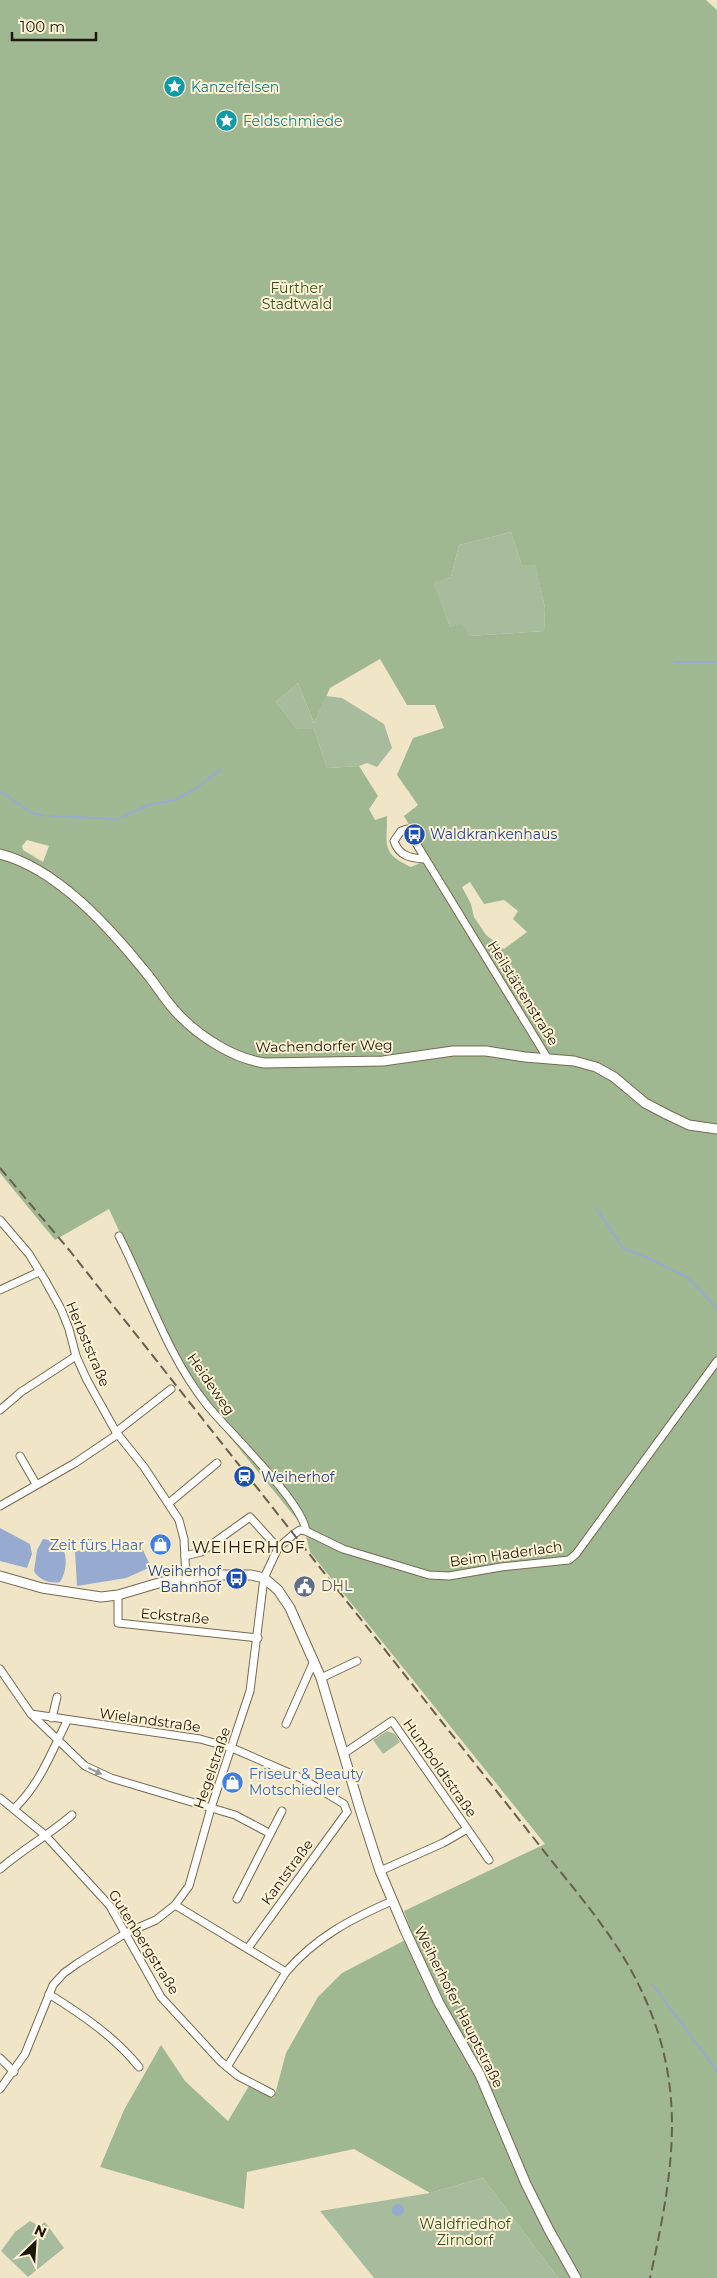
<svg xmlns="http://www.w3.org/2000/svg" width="717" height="2278" font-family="Montserrat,sans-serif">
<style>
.green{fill:#a7bb9d}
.forest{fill:#a0b892;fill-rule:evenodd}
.water{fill:#97abd0}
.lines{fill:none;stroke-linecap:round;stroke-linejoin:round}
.stream{stroke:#97abd0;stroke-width:2}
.minor-casing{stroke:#756a51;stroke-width:9}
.tertiary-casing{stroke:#756a51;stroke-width:11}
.minor{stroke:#fff;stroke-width:7}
.tertiary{stroke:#fff;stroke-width:9}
.rail{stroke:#67604f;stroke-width:2;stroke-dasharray:10 5;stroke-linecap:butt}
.oneway{fill:#999792}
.labels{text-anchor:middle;stroke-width:4;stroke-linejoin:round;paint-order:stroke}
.culture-label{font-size:14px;fill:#0d838f;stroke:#fff2d5;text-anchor:start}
.park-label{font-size:14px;fill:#33531e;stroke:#fff2d5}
.transit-label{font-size:14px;fill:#164399;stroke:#fff2d5;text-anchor:start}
.street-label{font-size:14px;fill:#1c180d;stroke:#fff2d5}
.shop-label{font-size:14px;fill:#366cbe;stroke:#fff2d5;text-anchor:end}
.service-label{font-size:14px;fill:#4e5e75;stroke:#fff2d5;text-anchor:start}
.quarter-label{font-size:16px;letter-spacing:1px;fill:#1c180d;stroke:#fff2d5}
</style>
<rect width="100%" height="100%" fill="#f1e5c8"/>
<g class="green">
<polygon points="511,532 522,566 535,563 545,608 544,631 469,636 450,627 432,581 451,577 459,545"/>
<polygon points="298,683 314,723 326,696 342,698 384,724 392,748 377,767 367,763 359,766 327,768 314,729 297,729 276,702"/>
<polygon points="387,1731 395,1734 400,1742 383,1754 373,1740"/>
<polygon points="483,2178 558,2278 374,2278 320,2211 430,2193"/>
<polygon points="30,2221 39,2226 45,2222 64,2248 28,2277 1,2251 15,2232"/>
</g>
<path class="forest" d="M0,0H706L717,10V2278H558L483,2178L430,2193L354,2149L247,2172L244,2209L100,2167L124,2110L161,2045L185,2081L228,2121L249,2086L274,2098L286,2053L318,1997L342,1973L413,1936L404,1911L545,1844L310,1552L304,1528L193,1392L109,1209L55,1240L0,1173ZM511,532L522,566L535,564L545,608L544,631L469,636L462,624L450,627L433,582L451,577L459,545ZM380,659L407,705H435L444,728L413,738L397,775L418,805L404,816L429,859L411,867C381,853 387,846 387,816L375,820L369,809L378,796L359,766L327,768L314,729H297L276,702L298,683L314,723L330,688ZM27,840L49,846L43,862L23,850L22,846ZM470,882L484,904L504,900L518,911L513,919L527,932L504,949L486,935L474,917L471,904L462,887Z"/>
<g class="water">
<polygon points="0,1528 30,1544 32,1554 27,1568 0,1561"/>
<path d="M43,1539C48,1540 54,1540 58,1543C69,1551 67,1572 60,1582C50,1584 39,1580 34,1571L37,1550Z"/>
<polygon points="142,1548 151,1567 126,1578 77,1586 75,1551"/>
<circle cx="398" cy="2210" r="6"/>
</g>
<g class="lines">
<g class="stream">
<polyline points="675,662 717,662"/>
<polyline points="0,791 32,813 46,816"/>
<polyline points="51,816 118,819"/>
<polyline points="122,817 151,804 175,800 195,789 221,769"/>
<polyline points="596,1208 623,1248 650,1259 687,1277 717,1308"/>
<polyline points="652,1984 717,2071"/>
</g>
<defs>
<g id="minor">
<path d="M424,859C410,858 399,856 394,841L401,831L407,829L411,835L548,1059"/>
<polyline points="0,1220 29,1254 45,1280 61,1309 69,1329 76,1356 87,1380 116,1432 144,1467 179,1520 184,1539 186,1578"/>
<path d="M119,1236C148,1293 167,1355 207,1405C229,1432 302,1501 306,1531"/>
<polyline points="0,1290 39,1272"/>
<polyline points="0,1410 21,1392 76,1356"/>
<polyline points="116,1432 171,1389"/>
<polyline points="20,1456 36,1484"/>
<polyline points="169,1503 217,1463"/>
<polyline points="0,1506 75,1463 118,1434"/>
<polyline points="185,1556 201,1552 250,1517 278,1548"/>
<polyline points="118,1595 118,1623 258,1638"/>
<polyline points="0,1669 31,1714 85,1766 111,1778 235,1815 269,1833"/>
<polyline points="321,1678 357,1661"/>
<polyline points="31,1714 200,1739 232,1748 301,1778 344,1804 347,1812"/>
<polyline points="52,1718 57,1697"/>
<polyline points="286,1724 314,1661"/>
<polyline points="343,1754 392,1721 489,1860"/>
<polyline points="0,1798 45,1835 110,1906 161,1997 220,2061 238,2076 271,2093"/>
<path d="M14,1809C40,1784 51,1753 67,1721"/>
<path d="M0,1869C23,1849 49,1835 72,1815"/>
<polyline points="380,1871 443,1843 467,1829"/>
<polyline points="237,1899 282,1811"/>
<polyline points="175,1905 286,1972"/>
<polyline points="248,1948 347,1812"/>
<path d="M49,1994C81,2014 115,2037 139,2067"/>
<polyline points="0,2058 14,2072"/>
<path d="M227,2067L286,1972C316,1937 351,1919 392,1901"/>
<polyline points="0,2089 25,2054 53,1985 64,1973 78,1963 126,1933 156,1920 175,1905 189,1886 211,1808 250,1691 264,1578 278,1548 294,1534 300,1530 306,1531 343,1549 429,1575 449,1576 501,1567 569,1560 576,1554 717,1361"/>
</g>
<g id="tertiary">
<path d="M0,854C56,868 108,926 143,969C156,984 165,1001 179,1015C200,1037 233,1058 264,1063L383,1061L453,1051H486L525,1057L574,1061L596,1067L614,1077L645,1103L668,1115L689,1125L717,1129"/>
<polyline points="0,1576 42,1588 101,1597 118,1595 162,1582 215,1575 251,1575 264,1578 278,1590 290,1608 321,1678 360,1809 380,1871 405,1930 439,2003 480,2075 526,2184 549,2230 576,2278"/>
</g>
</defs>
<use href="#minor" class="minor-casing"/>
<use href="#tertiary" class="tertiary-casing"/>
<use href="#minor" class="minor"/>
<use href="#tertiary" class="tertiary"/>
<path class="rail" d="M0,1168L70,1251L536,1841C567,1881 601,1919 627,1963C690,2073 676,2160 650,2278"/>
</g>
<defs><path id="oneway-solid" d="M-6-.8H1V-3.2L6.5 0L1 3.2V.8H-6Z" transform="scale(1.25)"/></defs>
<use class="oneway" href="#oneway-solid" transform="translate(95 1771) rotate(25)"/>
<defs>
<symbol id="sight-disc" viewBox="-11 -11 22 22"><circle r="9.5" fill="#0f9aa8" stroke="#fff2d5"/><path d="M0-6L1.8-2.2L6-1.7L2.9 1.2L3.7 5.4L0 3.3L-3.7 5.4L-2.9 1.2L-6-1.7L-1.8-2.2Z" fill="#fff"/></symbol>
<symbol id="bus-disc" viewBox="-11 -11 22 22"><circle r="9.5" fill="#1a4fb4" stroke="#fff2d5"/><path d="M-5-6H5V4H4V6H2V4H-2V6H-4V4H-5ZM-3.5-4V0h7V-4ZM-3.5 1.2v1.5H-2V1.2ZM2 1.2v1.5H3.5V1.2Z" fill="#fff"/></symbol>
<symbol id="station-disc" viewBox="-11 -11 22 22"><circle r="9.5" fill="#1a4fb4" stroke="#fff2d5"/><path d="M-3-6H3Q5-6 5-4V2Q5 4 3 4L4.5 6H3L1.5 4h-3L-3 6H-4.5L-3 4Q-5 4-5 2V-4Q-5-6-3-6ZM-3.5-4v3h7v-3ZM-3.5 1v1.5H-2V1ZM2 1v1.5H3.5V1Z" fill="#fff"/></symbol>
<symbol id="shop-disc" viewBox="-11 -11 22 22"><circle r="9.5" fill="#3f7fe0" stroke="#fff2d5"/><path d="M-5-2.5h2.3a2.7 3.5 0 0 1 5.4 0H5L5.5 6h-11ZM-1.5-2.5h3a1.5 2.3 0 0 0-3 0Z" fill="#fff"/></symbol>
<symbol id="civic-disc" viewBox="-11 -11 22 22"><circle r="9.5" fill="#5c6f8a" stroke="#fff2d5"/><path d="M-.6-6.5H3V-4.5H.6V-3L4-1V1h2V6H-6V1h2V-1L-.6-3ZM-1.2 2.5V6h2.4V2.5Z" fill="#fff"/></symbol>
</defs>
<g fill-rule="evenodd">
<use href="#sight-disc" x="162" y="74" width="25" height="25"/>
<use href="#sight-disc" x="214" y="108" width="25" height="25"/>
<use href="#bus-disc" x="402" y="822" width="25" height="25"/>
<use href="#station-disc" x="232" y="1464" width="25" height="25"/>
<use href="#shop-disc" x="148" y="1532" width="25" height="25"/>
<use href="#bus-disc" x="224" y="1566" width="25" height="25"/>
<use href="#civic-disc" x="292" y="1574" width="25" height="25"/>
<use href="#shop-disc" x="220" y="1770" width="25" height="25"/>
</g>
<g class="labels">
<g class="culture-label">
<text x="191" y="92">Kanzelfelsen</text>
<text x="243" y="126">Feldschmiede</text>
</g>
<g class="park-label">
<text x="297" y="293">Fürther<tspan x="297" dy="16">Stadtwald</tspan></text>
<text x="465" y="2229">Waldfriedhof<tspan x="465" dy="16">Zirndorf</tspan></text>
</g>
<g class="transit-label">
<text x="430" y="839">Waldkrankenhaus</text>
<text x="261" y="1482">Weiherhof</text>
<text x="221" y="1576" text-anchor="end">Weiherhof<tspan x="221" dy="16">Bahnhof</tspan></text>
</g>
<g class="street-label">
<text transform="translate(523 993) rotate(58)" y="5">Heilstättenstraße</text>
<text transform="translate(324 1046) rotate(-1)" y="5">Wachendorfer Weg</text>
<text transform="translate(88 1344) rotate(67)" y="5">Herbststraße</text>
<text transform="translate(211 1384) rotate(55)" y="5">Heideweg</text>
<text transform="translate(506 1554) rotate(-8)" y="5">Beim Haderlach</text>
<text transform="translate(175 1616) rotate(5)" y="5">Eckstraße</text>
<text transform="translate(150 1720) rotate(8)" y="5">Wielandstraße</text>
<text transform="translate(212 1768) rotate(-71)" y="5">Hegelstraße</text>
<text transform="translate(440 1768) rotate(55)" y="5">Humboldtstraße</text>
<text transform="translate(287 1872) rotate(-54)" y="5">Kantstraße</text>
<text transform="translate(144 1942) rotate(58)" y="5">Gutenbergstraße</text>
<text transform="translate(459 2007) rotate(63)" y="5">Weiherhofer Hauptstraße</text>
</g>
<g class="shop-label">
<text x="144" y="1550">Zeit fürs Haar</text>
<text x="249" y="1779" text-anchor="start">Friseur &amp; Beauty<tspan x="249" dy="16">Motschiedler</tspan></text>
</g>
<g class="service-label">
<text x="321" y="1591">DHL</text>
</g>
<g class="quarter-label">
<text x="249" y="1553">WEIHERHOF</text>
</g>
</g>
<g transform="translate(35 2243) rotate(25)" stroke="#fff2d5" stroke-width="4" paint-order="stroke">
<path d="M0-4L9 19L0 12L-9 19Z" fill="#1c180d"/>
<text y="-8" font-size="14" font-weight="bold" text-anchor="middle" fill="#1c180d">N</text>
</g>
<path d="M12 32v8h84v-8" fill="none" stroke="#1c180d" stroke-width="2.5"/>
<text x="20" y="32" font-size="15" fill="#1c180d" stroke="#fff2d5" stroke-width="4" paint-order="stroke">100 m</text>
</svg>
